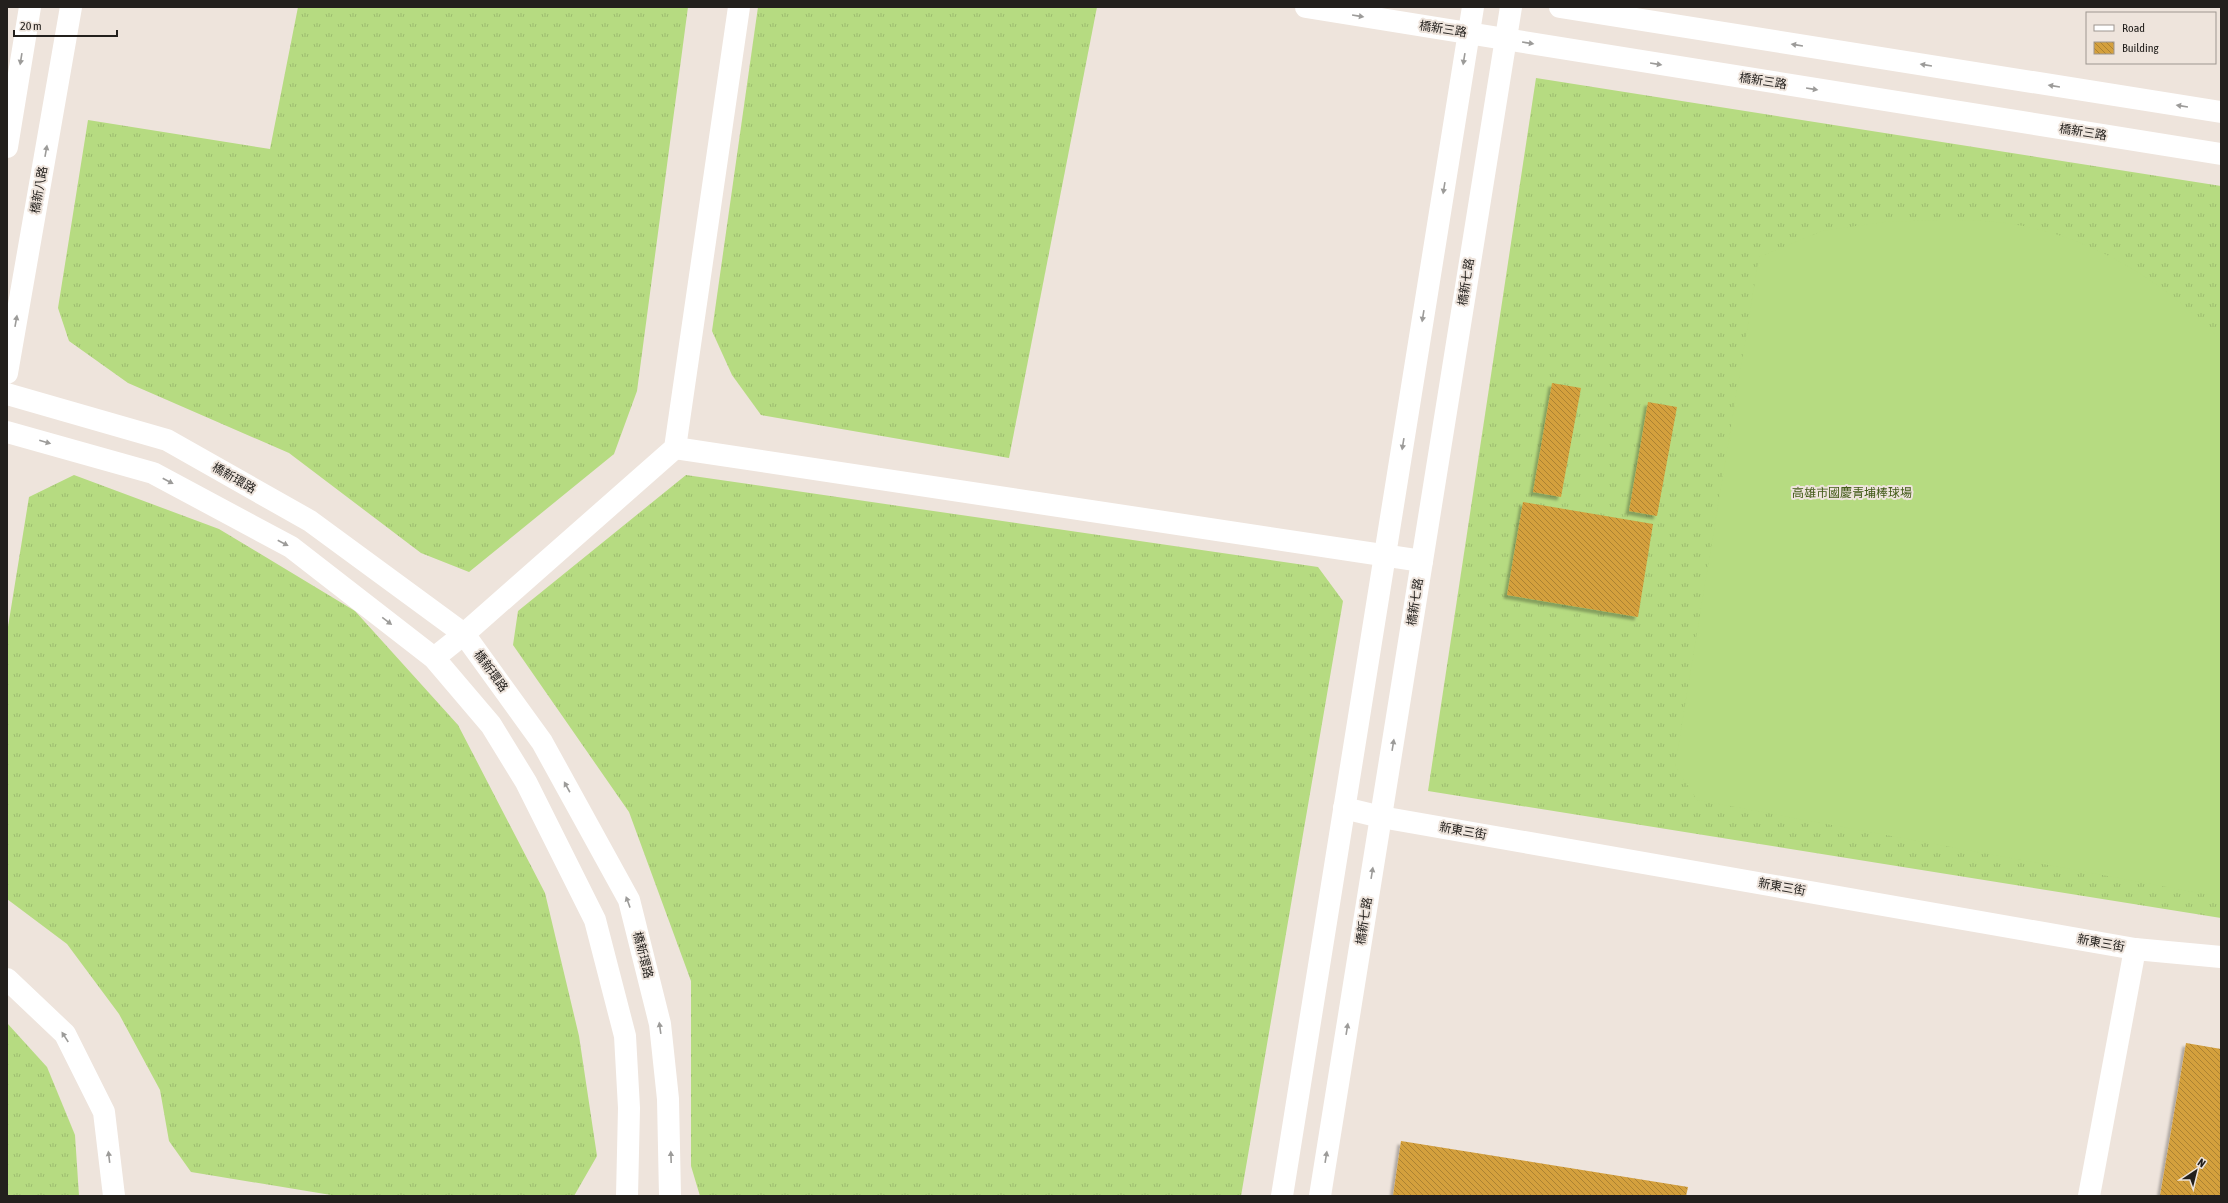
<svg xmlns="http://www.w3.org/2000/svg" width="2228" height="1203" font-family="'Asap Condensed','Noto Sans TC',sans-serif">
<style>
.grass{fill:url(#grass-tufts)}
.pitch{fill:#b6db81}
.building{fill:url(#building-back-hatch);filter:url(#shadow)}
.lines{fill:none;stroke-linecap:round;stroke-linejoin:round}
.street{stroke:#fff;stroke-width:22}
.oneway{fill:#9c9b99}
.labels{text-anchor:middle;stroke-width:4;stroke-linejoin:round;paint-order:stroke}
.street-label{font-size:12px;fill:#23201d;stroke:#eee4dc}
.park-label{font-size:12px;fill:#425a18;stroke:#eee4dc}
</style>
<defs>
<pattern id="grass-tufts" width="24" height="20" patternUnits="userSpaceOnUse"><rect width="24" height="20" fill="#b6db81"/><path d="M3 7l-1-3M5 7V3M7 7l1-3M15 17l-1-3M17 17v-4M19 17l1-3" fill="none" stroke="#9cbc6f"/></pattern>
<pattern id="building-back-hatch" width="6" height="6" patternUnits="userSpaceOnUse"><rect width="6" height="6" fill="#d4a03d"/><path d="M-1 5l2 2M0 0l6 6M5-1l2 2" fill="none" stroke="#ac8233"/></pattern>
<filter id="shadow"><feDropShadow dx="-3.5" dy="3.5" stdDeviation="1" flood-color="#0004"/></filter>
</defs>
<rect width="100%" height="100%" fill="#eee4dc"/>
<g class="grass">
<polygon points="298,7 688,7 637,391 614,454 469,572 421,553 289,453 128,383 69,341 58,308 88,120 270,149"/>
<polygon points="758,7 1097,7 1009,458 761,415 732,375 712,331"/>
<polygon points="1536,78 2221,186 2221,918 1428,791"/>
<polygon points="74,475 219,529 355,611 458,725 545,893 579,1036 597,1156 574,1196 337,1196 191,1172 169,1141 160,1090 119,1014 67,944 7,899 7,633 29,497"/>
<polygon points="686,475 1318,567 1343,601 1241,1196 700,1196 691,1166 691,981 629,812 513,645 518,611"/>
<polygon points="7,1023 47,1067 75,1135 79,1196 7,1196"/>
</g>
<path class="pitch" d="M1938,220C1958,220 1977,220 1996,222C2082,230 2163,279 2221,341V887L2210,895L1697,800L1675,766L1759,257L1822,231L1884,222Z"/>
<g class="building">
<polygon points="1552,383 1581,388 1561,497 1533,492"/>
<polygon points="1648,402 1677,407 1657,516 1629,511"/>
<polygon points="1523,502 1653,524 1638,617 1507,595"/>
<polygon points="2186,1043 2221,1049 2221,1196 2160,1196"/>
<polygon points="1401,1141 1688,1187 1686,1196 1393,1196"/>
</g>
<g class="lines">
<g class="street">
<polyline points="1306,7 2221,154"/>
<polyline points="1560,7 2221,112"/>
<polyline points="7,147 30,7"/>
<polyline points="7,373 71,7"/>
<polyline points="7,394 167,440 310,521 464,634 542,742 629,900 660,1024 668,1099 670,1196"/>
<polyline points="7,432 153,473 291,547 434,658 491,725 526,782 595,920 625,1036 629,1108 627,1196"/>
<polyline points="675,448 1422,561"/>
<polyline points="434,658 464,634 675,448 739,7"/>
<polyline points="1344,808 1381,817 2135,949 2221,957"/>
<polyline points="7,979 65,1034 104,1112 114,1196"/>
<polyline points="1282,1196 1473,7"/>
<polyline points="1320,1196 1511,7"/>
<polyline points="2089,1196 2135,949"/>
</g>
</g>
<defs><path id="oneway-solid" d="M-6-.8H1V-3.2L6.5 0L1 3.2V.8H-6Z"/></defs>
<g class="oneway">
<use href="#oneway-solid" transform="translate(1358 16) rotate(9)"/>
<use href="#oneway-solid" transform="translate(1528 43) rotate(9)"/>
<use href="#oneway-solid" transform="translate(1797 45) rotate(-171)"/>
<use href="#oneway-solid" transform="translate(21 59) rotate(99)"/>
<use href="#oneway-solid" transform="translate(1464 59) rotate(99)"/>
<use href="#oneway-solid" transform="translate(1656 64) rotate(9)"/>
<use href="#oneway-solid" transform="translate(1926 65) rotate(-171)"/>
<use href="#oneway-solid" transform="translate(2054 86) rotate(-171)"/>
<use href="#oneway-solid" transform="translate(1812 89) rotate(9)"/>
<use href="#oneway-solid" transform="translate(2182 106) rotate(-171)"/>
<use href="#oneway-solid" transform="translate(46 151) rotate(-80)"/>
<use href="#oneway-solid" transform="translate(1444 188) rotate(99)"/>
<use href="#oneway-solid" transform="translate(1423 316) rotate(99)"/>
<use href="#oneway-solid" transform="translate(16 321) rotate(-80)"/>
<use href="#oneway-solid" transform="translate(45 442) rotate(16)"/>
<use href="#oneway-solid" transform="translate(1403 444) rotate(99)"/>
<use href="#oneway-solid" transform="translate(168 481) rotate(28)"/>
<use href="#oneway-solid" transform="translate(283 543) rotate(28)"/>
<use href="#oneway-solid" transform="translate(387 621) rotate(37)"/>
<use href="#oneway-solid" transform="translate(1393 745) rotate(-81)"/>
<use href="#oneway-solid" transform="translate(567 787) rotate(-119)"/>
<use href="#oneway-solid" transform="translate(1372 873) rotate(-81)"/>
<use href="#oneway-solid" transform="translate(628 902) rotate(-110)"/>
<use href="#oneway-solid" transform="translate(660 1028) rotate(-98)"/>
<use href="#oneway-solid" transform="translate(1347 1029) rotate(-81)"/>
<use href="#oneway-solid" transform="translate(65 1037) rotate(-123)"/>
<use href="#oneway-solid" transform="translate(109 1157) rotate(-97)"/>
<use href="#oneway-solid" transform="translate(671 1157) rotate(-92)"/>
<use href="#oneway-solid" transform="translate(1326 1157) rotate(-81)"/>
</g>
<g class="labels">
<g class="street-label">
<text transform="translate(1443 29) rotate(9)" y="4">橋新三路</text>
<text transform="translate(1763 81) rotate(9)" y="4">橋新三路</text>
<text transform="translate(2083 132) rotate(9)" y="4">橋新三路</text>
<text transform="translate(39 190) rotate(-80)" y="4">橋新八路</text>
<text transform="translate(1466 282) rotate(-81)" y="4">橋新七路</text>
<text transform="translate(234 478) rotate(30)" y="4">橋新環路</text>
<text transform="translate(1415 602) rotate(-81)" y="4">橋新七路</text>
<text transform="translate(491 671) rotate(54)" y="4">橋新環路</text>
<text transform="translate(1463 831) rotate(10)" y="4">新東三街</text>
<text transform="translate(1782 887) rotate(10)" y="4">新東三街</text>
<text transform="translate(1364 921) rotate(-81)" y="4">橋新七路</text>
<text transform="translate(2101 943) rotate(10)" y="4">新東三街</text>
<text transform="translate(643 955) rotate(76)" y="4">橋新環路</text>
</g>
<g class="park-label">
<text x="1852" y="497">高雄市國慶青埔棒球場</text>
</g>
</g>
<rect width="2228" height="1203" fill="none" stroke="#23201d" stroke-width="16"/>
<rect x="2086" y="12" width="130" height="52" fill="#eee4dc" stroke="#9d9690"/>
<rect x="2094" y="25" width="20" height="6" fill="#ffffff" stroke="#9d9690"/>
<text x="2122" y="32" font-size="12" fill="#23201d">Road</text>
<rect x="2094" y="42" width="20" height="12" fill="url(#building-back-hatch)" stroke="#9d9690"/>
<text x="2122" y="52" font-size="12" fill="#23201d">Building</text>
<g transform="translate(2196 1171) rotate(35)" stroke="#eee4dc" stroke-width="3" paint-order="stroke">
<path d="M0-3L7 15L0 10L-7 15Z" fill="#23201d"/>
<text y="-6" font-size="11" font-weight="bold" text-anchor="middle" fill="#23201d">N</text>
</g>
<path d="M14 30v6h103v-6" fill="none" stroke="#23201d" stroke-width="2"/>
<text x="20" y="30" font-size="12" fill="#23201d" stroke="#eee4dc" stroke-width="3" paint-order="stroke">20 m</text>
</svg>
